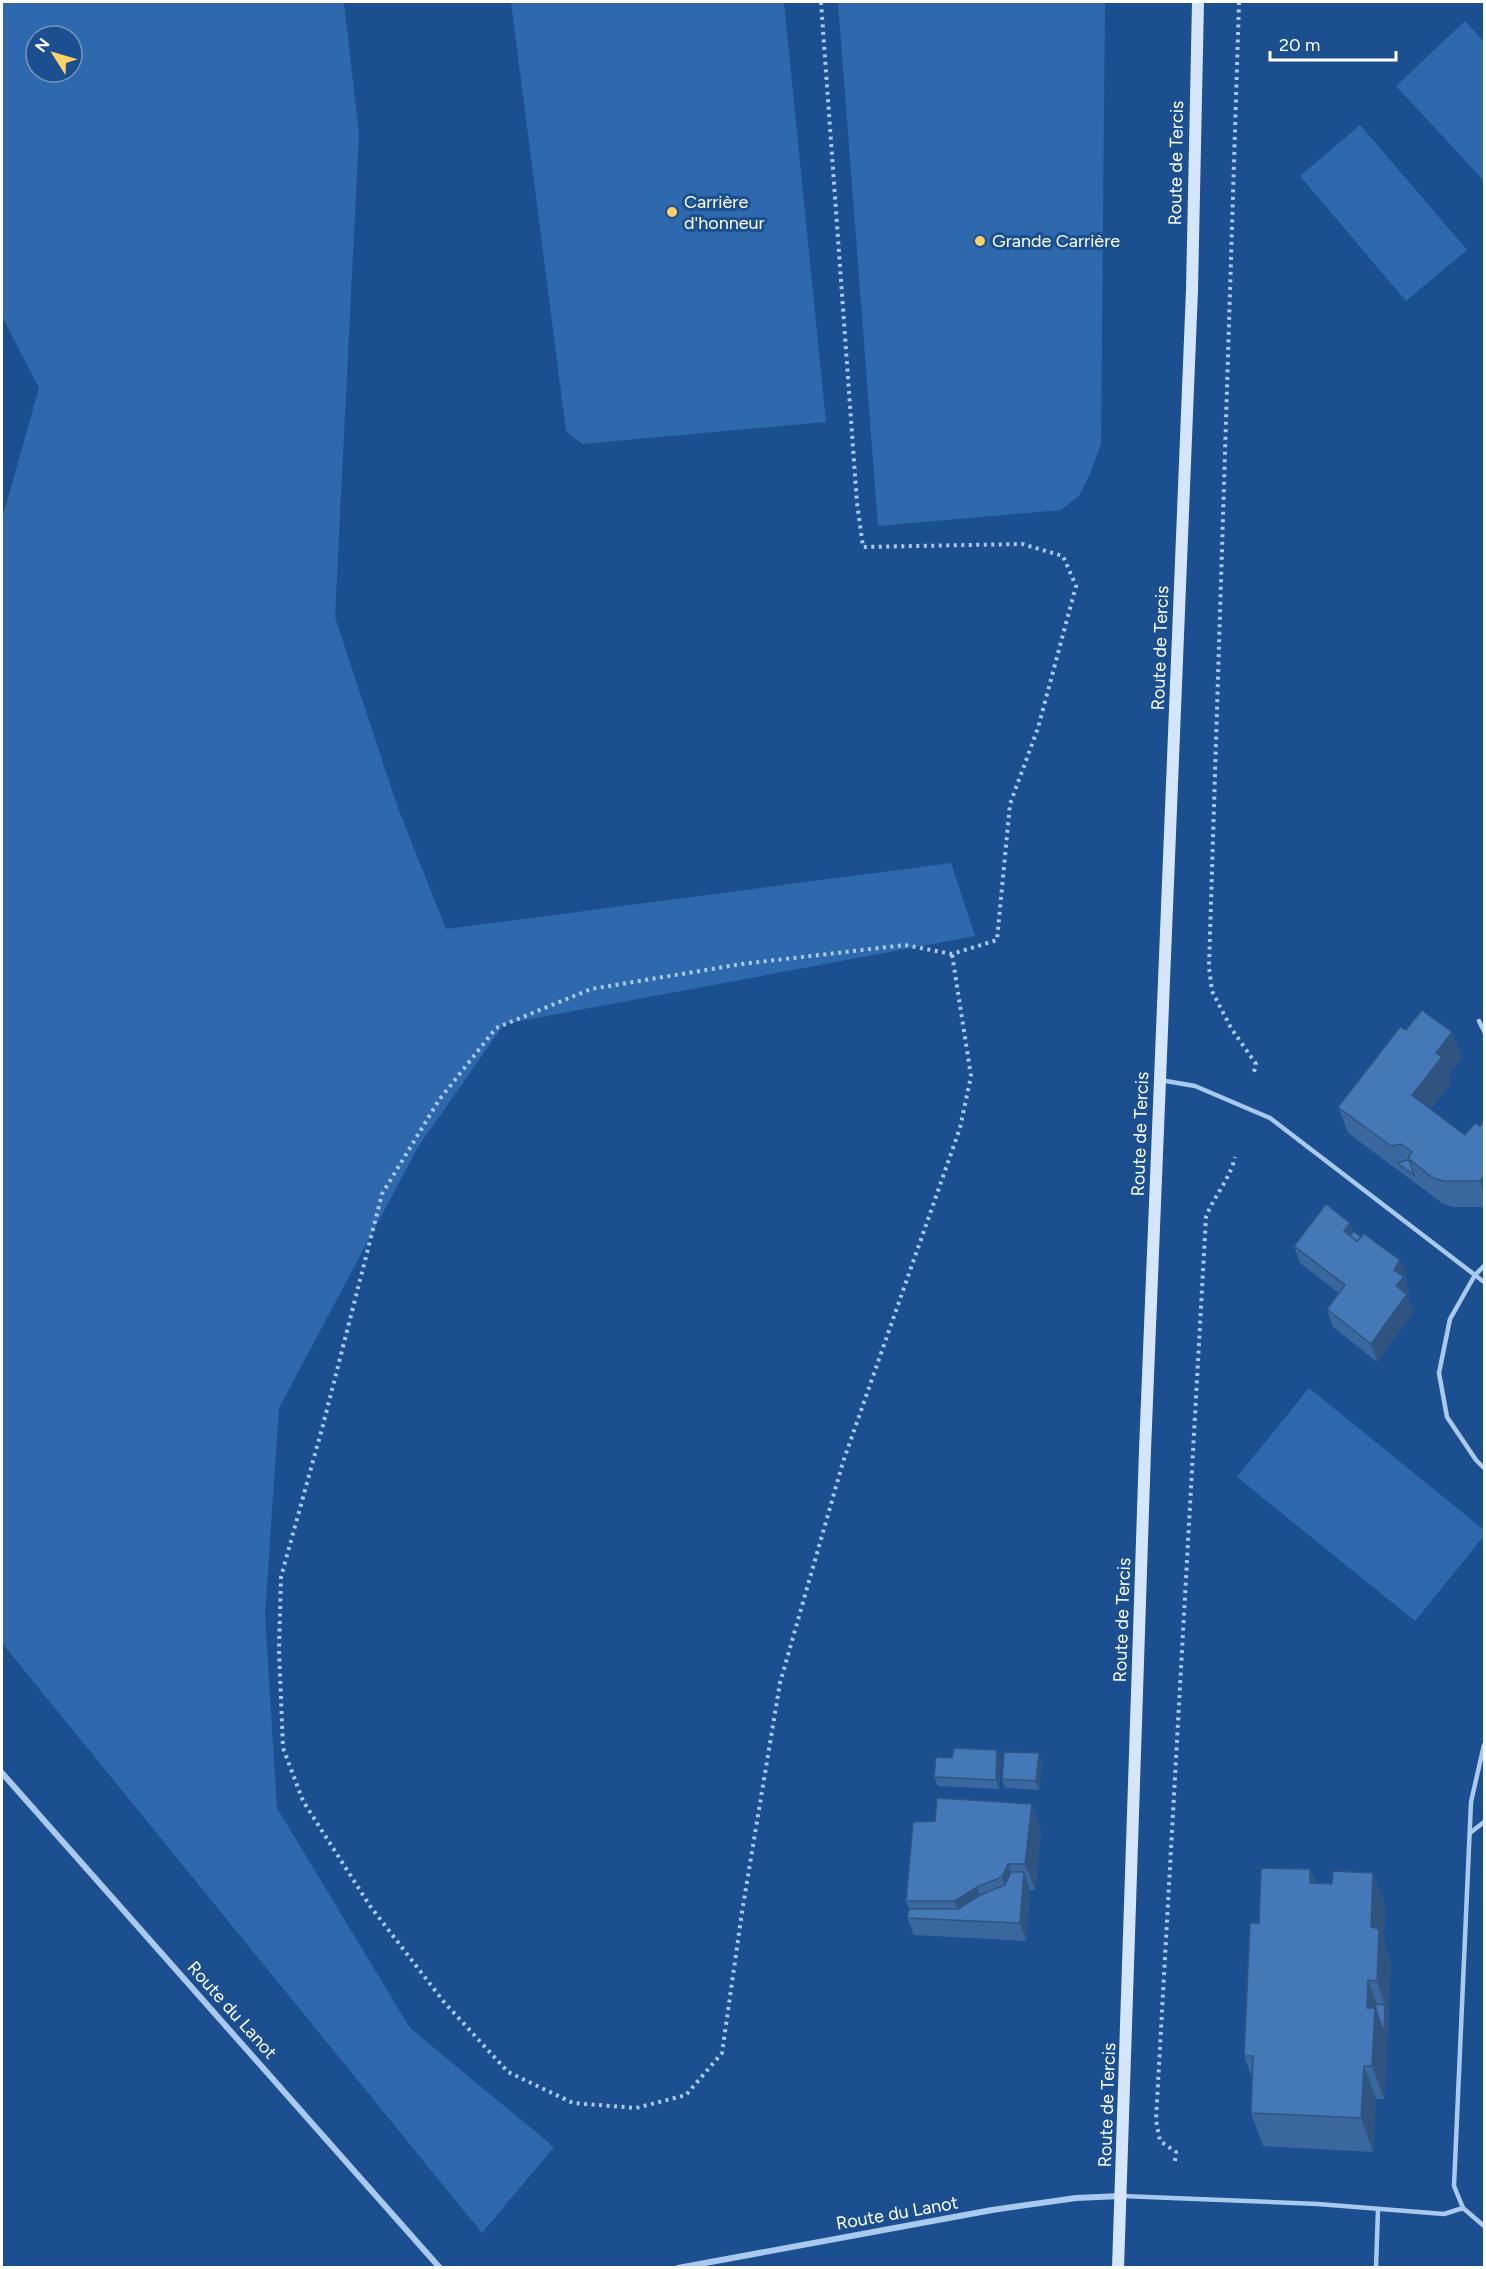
<svg xmlns="http://www.w3.org/2000/svg" width="1486" height="2269" font-family="Figtree,sans-serif">
<style>
.green{fill:#2e69ad;fill-rule:evenodd}
.lines{fill:none;stroke-linecap:round;stroke-linejoin:round}
.path{stroke:#a9c9ee;stroke-width:4;stroke-dasharray:3 4.5;stroke-linecap:butt}
.lane{stroke:#a9c9ee;stroke-width:4.5}
.street{stroke:#a9c9ee;stroke-width:6}
.secondary{stroke:#d6e6fa;stroke-width:12}
.wall{fill:#3a679d}
.shaded-wall{fill:#305480}
.building{fill:#4478b7;stroke:#305480;stroke-width:1.5}
.poi-dot{fill:#ffd166;stroke:#1b4f8f;stroke-width:2}
.labels{text-anchor:middle;stroke-width:6;stroke-linejoin:round;paint-order:stroke}
.street-label{font-size:18px;fill:#fff;stroke:#1b4f8f}
.poi-label{font-size:18px;fill:#fff;stroke:#1b4f8f;text-anchor:start}
</style>
<rect width="100%" height="100%" fill="#1b4f8f"/>
<g class="green">
<path d="M2,2H344L359,134L335,617L398,808L446,929L951,863L975,936L504,1024L418,1147L279,1408L265,1615L277,1808L410,2028L554,2147L482,2233L2,1643V519L39,388L2,316ZM36,36H72V72H36Z"/>
<polygon points="511,2 784,2 826,422 582,444 566,431"/>
<polygon points="838,2 1105,2 1101,444 1090,474 1079,496 1061,510 878,526"/>
<polygon points="1465,21 1484,42 1484,181 1396,86"/>
<polygon points="1360,125 1467,250 1406,301 1300,176"/>
<polygon points="1309,1388 1484,1530 1484,1536 1415,1621 1237,1477"/>
</g>
<g class="lines">
<g class="path">
<polyline points="821,2 857,503 863,547 1022,544 1063,556 1076,586 1038,728 1010,804 997,940 952,954 905,945 742,964 591,989 496,1028 439,1100 382,1194 323,1425 281,1577 279,1650 283,1748 303,1801 370,1906 444,2002 508,2072 573,2103 636,2108 686,2095 722,2053 742,1912 780,1683 843,1462 960,1128 971,1076 952,954"/>
<polyline points="1239,2 1209,967 1212,991 1231,1028 1256,1064 1254,1072"/>
<path d="M1175,2161L1176,2152L1160,2141L1156,2120L1206,1217C1214,1196 1230,1179 1235,1157"/>
</g>
<g class="lane">
<polyline points="1479,1021 1484,1031"/>
<polyline points="1160,1080 1195,1086 1270,1118 1484,1282"/>
<polyline points="1484,1266 1475,1275 1450,1319 1439,1373 1447,1417 1476,1460 1484,1468"/>
<polyline points="1484,1745 1471,1802 1454,2186 1463,2208 1484,2226"/>
<polyline points="1470,1833 1484,1822"/>
<polyline points="1122,2196 1318,2204 1444,2214 1463,2208"/>
<polyline points="1376,2268 1378,2209"/>
</g>
<g class="street">
<polyline points="2,1773 440,2268"/>
<polyline points="678,2268 992,2210 1076,2198 1121,2196"/>
</g>
<polyline class="secondary" points="1118,2268 1145,1450 1192,290 1198,2"/>
</g>
<g class="wall">
<polygon points="1406,1030 1452,1032 1462,1058 1448,1075 1451,1083 1430,1109 1465,1135 1480,1126 1485,1120 1485,1207 1453,1207 1442,1203 1348,1133 1338,1107"/>
<polygon points="1350,1223 1353,1231 1361,1237 1400,1260 1406,1278 1405,1280 1410,1295 1408,1297 1413,1312 1377,1362 1333,1327 1327,1309 1339,1293 1300,1263 1294,1246"/>
<polygon points="952,1758 1001,1759 999,1789 938,1786 934,1777"/>
<polygon points="1042,1762 1039,1790 1005,1788 1002,1779"/>
<polygon points="1032,1804 1041,1830 1035,1890 1030,1890 1026,1941 914,1935 907,1918 909,1909 906,1901 935,1821"/>
<polygon points="1310,1869 1316,1883 1332,1884 1373,1873 1385,1906 1384,1942 1391,1962 1387,2041 1384,2099 1376,2099 1373,2152 1263,2146 1251,2113 1252,2078 1244,2056 1259,1923"/>
</g>
<g class="shaded-wall">
<polygon points="1452,1032 1462,1058 1448,1075 1451,1083 1421,1121 1412,1095 1436,1053"/>
<polygon points="1485,1175 1485,1194 1480,1181"/>
<polygon points="1350,1223 1357,1240 1344,1231"/>
<polygon points="1400,1260 1406,1278 1405,1280 1410,1295 1408,1297 1413,1312 1377,1362 1371,1344 1396,1286 1394,1270"/>
<polygon points="997,1750 1001,1759 999,1789 996,1780"/>
<polygon points="1039,1753 1042,1762 1039,1790 1036,1781"/>
<polygon points="1032,1804 1041,1830 1035,1890 1025,1864"/>
<polygon points="1008,1864 1017,1889 1011,1903 1002,1877"/>
<polygon points="1310,1869 1322,1902 1310,1883"/>
<polygon points="1024,1872 1030,1890 1026,1941 1020,1923"/>
<polygon points="1373,1873 1385,1906 1384,1942 1391,1962 1384,2099 1372,2066 1367,2008 1368,1980 1380,2013 1385,2005 1377,1981 1371,1927"/>
<polygon points="977,1887 987,1913 962,1920 955,1901"/>
<polygon points="1364,2066 1376,2099 1373,2152 1361,2118"/>
</g>
<g class="building">
<polygon points="1422,1010 1452,1032 1436,1053 1442,1057 1412,1095 1465,1135 1475,1123 1480,1126 1485,1120 1485,1175 1480,1181 1444,1181 1433,1178 1408,1158 1412,1152 1401,1144 1391,1146 1338,1107 1400,1027 1406,1030"/>
<polygon points="1407,1160 1410,1162 1414,1175 1397,1163"/>
<polygon points="1326,1204 1350,1223 1344,1231 1357,1241 1364,1234 1400,1260 1394,1270 1404,1277 1396,1286 1407,1294 1371,1344 1327,1309 1345,1285 1294,1246"/>
<polygon points="1353,1231 1361,1237 1357,1241 1350,1236"/>
<polygon points="954,1748 997,1750 996,1780 934,1777 936,1757 952,1758"/>
<polygon points="1004,1752 1039,1753 1036,1781 1002,1779"/>
<polygon points="937,1798 1032,1804 1025,1864 1008,1864 1002,1877 977,1887 955,1901 906,1901 913,1822 935,1821"/>
<polygon points="1261,1868 1310,1869 1310,1883 1332,1884 1333,1871 1373,1873 1371,1927 1379,1929 1377,1981 1368,1980 1367,2008 1375,2008 1372,2066 1364,2066 1361,2118 1251,2113 1253,2056 1244,2056 1250,1923 1259,1923"/>
<polygon points="1011,1872 1024,1872 1020,1923 907,1918 909,1909 958,1909 980,1895 1005,1885"/>
<polygon points="1376,2004 1385,2005 1384,2032 1376,2010"/>
</g>
<g class="poi-dot">
<circle cx="672" cy="212" r="6"/>
<circle cx="980" cy="241" r="6"/>
</g>
<g class="labels">
<g class="street-label">
<text transform="translate(1176 163) rotate(-89)" y="6">Route de Tercis</text>
<text transform="translate(1160 648) rotate(-88)" y="6">Route de Tercis</text>
<text transform="translate(1140 1134) rotate(-88)" y="6">Route de Tercis</text>
<text transform="translate(1122 1620) rotate(-88)" y="6">Route de Tercis</text>
<text transform="translate(232 2010) rotate(48)" y="6">Route du Lanot</text>
<text transform="translate(1107 2105) rotate(-88)" y="6">Route de Tercis</text>
<text transform="translate(897 2213) rotate(-10)" y="6">Route du Lanot</text>
</g>
<g class="poi-label">
<text x="684" y="208">Carrière<tspan x="684" dy="21">d'honneur</tspan></text>
<text x="992" y="247">Grande Carrière</text>
</g>
</g>
<rect width="1486" height="2269" fill="none" stroke="#ffffff" stroke-width="6"/>
<g transform="translate(54 54) rotate(307)"><circle r="28" fill="#1b4f8f" stroke="#7695bc" stroke-width="1.5"/>
<path d="M0-4.5L10 22L0 15L-10 22Z" fill="#ffd166"/>
<text y="-9" font-size="16" font-weight="bold" text-anchor="middle" fill="#ffffff">N</text>
</g>
<path d="M1270 51v9h126v-9" fill="none" stroke="#ffffff" stroke-width="3"/>
<text x="1279" y="51" font-size="18" fill="#ffffff" stroke="#1b4f8f" stroke-width="4.5" paint-order="stroke">20 m</text>
</svg>
